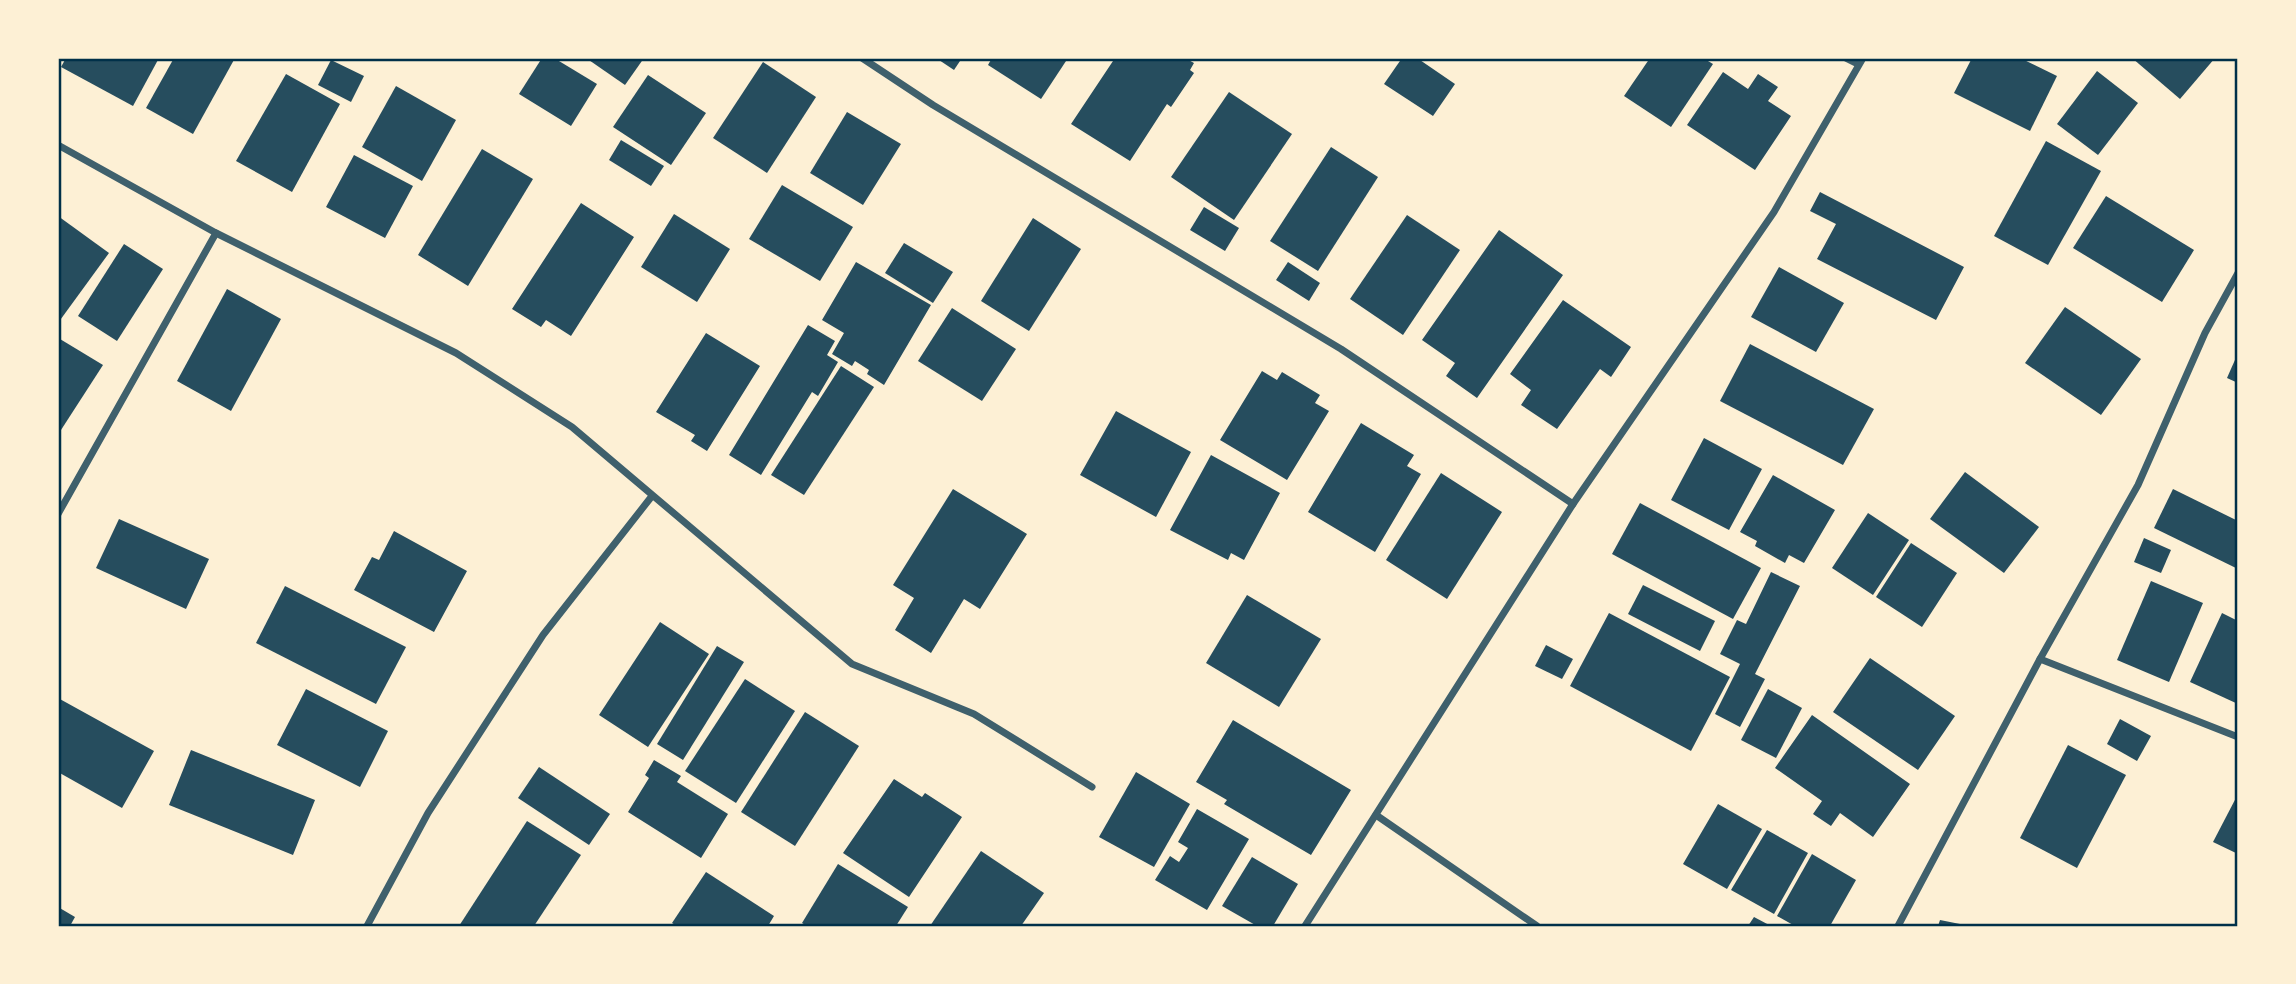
<svg xmlns="http://www.w3.org/2000/svg" width="2296" height="984" font-family="Manrope,sans-serif">
<style>
.building{fill:#264d5e}
.lines{fill:none;stroke-linecap:round;stroke-linejoin:round}
.minor{stroke:#3f606c;stroke-width:7}
.neatline{fill:none;stroke:#003049;stroke-width:2.5}
</style>
<rect width="100%" height="100%" fill="#fdf0d5"/>
<g class="building">
<polygon points="66,58 159,58 133,106 61,67"/>
<polygon points="174,58 235,58 193,134 146,108"/>
<polygon points="542,58 554,58 597,84 571,126 519,94"/>
<polygon points="586,58 644,58 625,85"/>
<polygon points="936,58 962,58 954,70"/>
<polygon points="992,58 1068,58 1041,99 988,65"/>
<polygon points="1115,58 1185,58 1194,63 1190,70 1194,73 1171,107 1167,104 1130,161 1071,124"/>
<polygon points="1402,58 1417,58 1455,84 1433,116 1384,84"/>
<polygon points="1650,58 1703,58 1713,64 1671,127 1624,96"/>
<polygon points="1972,58 2020,58 2057,76 2030,131 1954,93"/>
<polygon points="2132,58 2215,58 2180,99"/>
<polygon points="331,60 364,76 351,102 318,85"/>
<polygon points="763,62 816,97 767,173 713,138"/>
<polygon points="2097,71 2138,103 2098,155 2057,124"/>
<polygon points="1723,72 1748,89 1758,74 1778,87 1768,101 1791,116 1755,170 1687,125"/>
<polygon points="286,74 340,104 292,192 236,161"/>
<polygon points="648,75 706,113 671,165 613,127"/>
<polygon points="396,86 456,120 422,181 362,147"/>
<polygon points="1229,92 1292,134 1234,220 1171,177"/>
<polygon points="847,112 901,144 863,205 810,173"/>
<polygon points="621,140 664,166 651,186 609,160"/>
<polygon points="2046,141 2101,171 2048,265 1994,236"/>
<polygon points="1331,147 1378,177 1318,271 1270,241"/>
<polygon points="482,149 533,179 468,286 418,255"/>
<polygon points="354,155 413,186 385,238 326,207"/>
<polygon points="782,185 853,227 820,281 749,239"/>
<polygon points="1820,192 1964,267 1936,320 1817,259 1836,224 1810,211"/>
<polygon points="2106,196 2194,250 2162,302 2073,248"/>
<polygon points="581,203 634,237 571,336 546,320 541,327 512,309"/>
<polygon points="1204,207 1239,228 1225,251 1190,230"/>
<polygon points="674,214 730,249 697,302 641,267"/>
<polygon points="1407,215 1460,250 1403,335 1350,299"/>
<polygon points="58,216 109,253 58,323"/>
<polygon points="1033,218 1081,249 1029,331 981,301"/>
<polygon points="1499,230 1563,275 1477,398 1446,376 1455,363 1422,340"/>
<polygon points="904,243 953,272 933,303 885,273"/>
<polygon points="124,244 163,269 117,341 78,316"/>
<polygon points="856,262 931,305 884,385 867,374 869,370 855,361 852,366 832,354 844,333 822,320"/>
<polygon points="1288,262 1320,283 1309,301 1276,280"/>
<polygon points="1779,267 1844,303 1816,352 1751,317"/>
<polygon points="227,289 281,319 231,411 177,381"/>
<polygon points="1563,300 1631,347 1611,377 1600,369 1557,429 1521,405 1531,390 1510,374"/>
<polygon points="2065,307 2141,359 2101,415 2025,363"/>
<polygon points="952,308 1016,349 982,401 918,361"/>
<polygon points="808,325 835,341 827,355 838,362 818,396 812,392 761,475 729,455"/>
<polygon points="706,333 760,366 707,451 691,441 695,435 656,412"/>
<polygon points="60,339 103,365 61,430 58,427 58,343"/>
<polygon points="1750,344 1874,409 1843,465 1720,401"/>
<polygon points="2238,353 2238,383 2227,378"/>
<polygon points="841,366 874,387 804,495 771,475"/>
<polygon points="1262,371 1277,380 1282,372 1320,395 1315,403 1329,411 1287,480 1220,440"/>
<polygon points="1116,411 1191,452 1156,517 1080,475"/>
<polygon points="1361,423 1414,455 1407,466 1421,474 1375,552 1308,512"/>
<polygon points="1704,438 1762,469 1729,530 1671,500"/>
<polygon points="1211,455 1280,493 1244,560 1231,553 1228,560 1170,530"/>
<polygon points="1965,472 2039,527 2004,573 1930,519"/>
<polygon points="1441,473 1502,512 1447,599 1386,560"/>
<polygon points="1773,475 1835,510 1804,563 1789,555 1785,563 1755,546 1757,541 1740,532"/>
<polygon points="953,489 1027,534 980,609 964,599 931,653 895,630 914,598 893,585"/>
<polygon points="2173,489 2238,521 2238,569 2154,528"/>
<polygon points="1640,503 1761,568 1733,619 1612,554"/>
<polygon points="1868,513 1909,540 1873,595 1832,568"/>
<polygon points="119,519 209,559 186,609 96,568"/>
<polygon points="394,531 467,571 434,632 354,590 372,557 379,560"/>
<polygon points="2144,538 2171,550 2161,573 2134,562"/>
<polygon points="1911,543 1957,573 1922,627 1876,597"/>
<polygon points="1771,572 1800,586 1755,674 1765,679 1740,727 1715,714 1740,664 1720,654 1737,620 1746,624"/>
<polygon points="2151,581 2203,603 2169,682 2117,660"/>
<polygon points="1643,585 1715,621 1700,651 1628,614"/>
<polygon points="285,586 406,647 376,704 256,643"/>
<polygon points="1247,595 1321,639 1279,707 1206,663"/>
<polygon points="1609,613 1730,677 1691,751 1570,686"/>
<polygon points="2222,613 2238,621 2238,704 2190,682"/>
<polygon points="660,622 709,654 648,747 599,715"/>
<polygon points="1546,645 1573,659 1562,679 1535,666"/>
<polygon points="717,646 744,662 683,760 657,744"/>
<polygon points="1870,658 1955,716 1918,770 1833,712"/>
<polygon points="745,679 795,711 736,803 685,771"/>
<polygon points="306,689 388,731 360,787 277,745"/>
<polygon points="1768,689 1802,708 1776,758 1741,740"/>
<polygon points="58,698 154,751 122,808 58,772"/>
<polygon points="805,712 859,746 795,846 741,812"/>
<polygon points="1812,715 1910,784 1873,837 1840,813 1831,826 1813,814 1822,801 1775,768"/>
<polygon points="2120,719 2151,736 2137,761 2107,744"/>
<polygon points="1233,720 1351,790 1311,855 1224,804 1227,800 1196,782"/>
<polygon points="2068,745 2126,775 2077,868 2020,838"/>
<polygon points="191,750 315,800 293,855 169,805"/>
<polygon points="654,760 681,776 677,782 728,814 701,858 628,812 649,778 645,775"/>
<polygon points="539,767 610,814 589,845 518,798"/>
<polygon points="1136,772 1190,804 1154,867 1099,837"/>
<polygon points="894,779 922,797 925,793 962,817 909,897 843,853"/>
<polygon points="2238,794 2238,854 2213,842"/>
<polygon points="1718,804 1762,829 1727,889 1683,864"/>
<polygon points="1197,809 1249,839 1207,910 1155,880 1170,856 1179,862 1188,848 1178,842"/>
<polygon points="527,821 581,855 534,926 459,926"/>
<polygon points="1767,830 1808,853 1774,914 1731,890"/>
<polygon points="981,851 1044,893 1021,926 930,926"/>
<polygon points="1812,854 1856,880 1830,926 1795,926 1777,916"/>
<polygon points="1252,857 1298,884 1273,926 1257,926 1222,906"/>
<polygon points="838,864 908,907 896,926 807,926 802,923"/>
<polygon points="706,872 774,916 768,926 677,926 672,923"/>
<polygon points="58,907 75,917 70,926 58,926"/>
<polygon points="1754,917 1771,926 1748,926"/>
<polygon points="1940,920 1965,925 1965,926 1938,926"/>
</g>
<g class="lines">
<g class="minor">
<polyline points="862,58 933,105 1341,349 1573,504"/>
<polyline points="1846,58 1858,64"/>
<polyline points="58,145 216,233 456,353 572,427 852,664 974,714 1092,787"/>
<polyline points="58,514 216,233"/>
<polyline points="2040,659 2238,737"/>
<polyline points="1376,815 1537,926"/>
<polyline points="367,926 428,813 543,635 652,496"/>
<polyline points="1305,926 1573,504 1774,212 1863,58"/>
<polyline points="1898,926 2040,659 2138,485 2205,333 2238,273"/>
</g>
</g>
<rect width="2296" height="984" fill="none" stroke="#fdf0d5" stroke-width="119"/>
<rect x="60" y="60" width="2176" height="865" class="neatline"/>
</svg>
